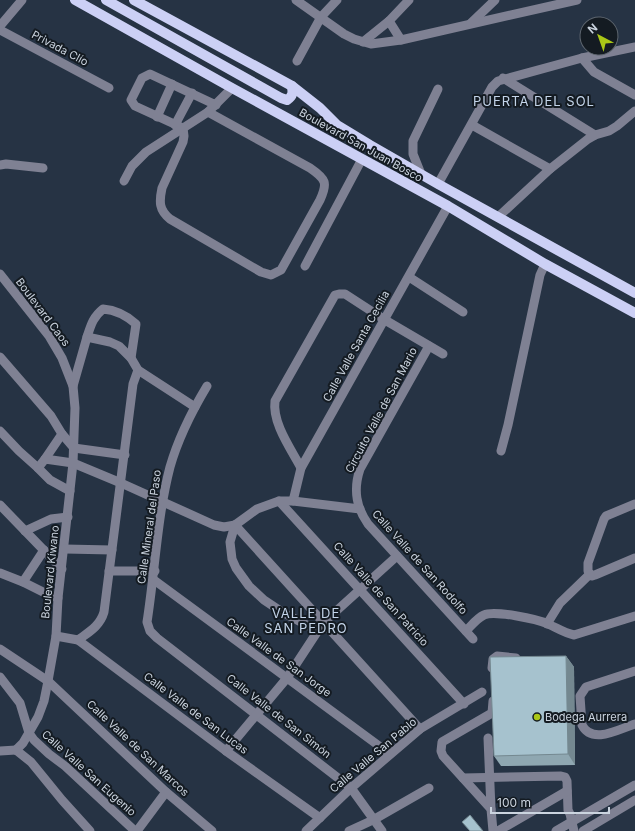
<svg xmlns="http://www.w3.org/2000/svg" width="635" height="831" font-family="Inter,sans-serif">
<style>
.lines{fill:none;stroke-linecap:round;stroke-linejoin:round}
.minor{stroke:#7f8193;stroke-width:9}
.major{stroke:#ccd0f5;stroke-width:10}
.wall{fill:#8fa7b1}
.shaded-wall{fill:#748890}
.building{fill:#a6c2ce;stroke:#748890}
.poi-dot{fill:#aac717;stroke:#141b22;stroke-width:1.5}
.labels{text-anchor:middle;stroke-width:4;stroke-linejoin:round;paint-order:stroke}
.street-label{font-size:11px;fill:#cbd4df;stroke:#141b22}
.poi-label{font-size:11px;fill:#cbd4df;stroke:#141b22;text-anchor:start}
.quarter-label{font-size:13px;letter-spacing:1px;fill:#c3d4e9;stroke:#141b22}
</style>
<rect width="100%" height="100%" fill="#263344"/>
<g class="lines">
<g class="minor">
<polyline points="296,0 344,34 354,39 371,44 401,40 577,0"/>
<polyline points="389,21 401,40"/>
<polyline points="471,23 495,0"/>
<polyline points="0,26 22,0"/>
<polyline points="0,30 109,88"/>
<polyline points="363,42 389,21 409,0"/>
<polyline points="582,58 594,72 635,95"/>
<polyline points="297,61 321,17 337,0"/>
<polyline points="503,78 595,135"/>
<path d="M208,112L310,168C326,179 328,183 320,200L281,270L271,275L261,272L170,219C159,210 159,202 162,188L183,142L184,136L183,128L135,106L131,100L142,78L150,74L216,105"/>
<polyline points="157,117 172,84"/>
<polyline points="175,125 192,93"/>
<polyline points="472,125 550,169"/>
<polyline points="0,165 6,164 43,168"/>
<polyline points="421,174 413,154 413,141 438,89"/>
<polyline points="124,181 132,166 146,152 208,112 232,88"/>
<polyline points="438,184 492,87 498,81 582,58 635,47"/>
<polyline points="498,217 550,169 588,139 595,135 609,131 617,126 635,111"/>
<polyline points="305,266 362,159"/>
<polyline points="0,274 49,336 62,358 73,386 75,408 73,463 58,598 56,636 48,681 44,701 38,717 23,743 16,750"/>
<polyline points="409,277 463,312"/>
<path d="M87,337C91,325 93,317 103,309C116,310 126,315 136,324L131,358"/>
<path d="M429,346L360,469C353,490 356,507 368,524L473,639"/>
<polyline points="0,357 51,416 62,434 74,448 125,455"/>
<polyline points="73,386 87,337 110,342 119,346 131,358 138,370 195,407"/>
<path d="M207,386C192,411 178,439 170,467C157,517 155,571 147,622L150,631L157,638L351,788L382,831"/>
<polyline points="0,431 19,451 38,468 45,459 73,463 121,483 214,525 224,527 235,525"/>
<polyline points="501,451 508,425 540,275 545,264"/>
<polyline points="45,459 62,434"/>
<polyline points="38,468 50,480 70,491"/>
<path d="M301,468C291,449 272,423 275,401L335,295L339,294H345L385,320L443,354"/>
<polyline points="279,501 464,704"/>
<polyline points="293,501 301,468 448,206"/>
<polyline points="0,505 62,569"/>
<polyline points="235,525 420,729"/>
<polyline points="25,531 51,519 68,517"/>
<polyline points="65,549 112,550"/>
<polyline points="109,571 155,571"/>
<polyline points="0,573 23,582 43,592 58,598"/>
<polyline points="590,574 588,571 588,563 604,519 606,516 635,504"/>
<polyline points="590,574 592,576 595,575 635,558"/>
<polyline points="154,580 390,754"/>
<polyline points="23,582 44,550"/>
<polyline points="547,624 560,603 590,574"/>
<polyline points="318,631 282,612 264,600 249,586 236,568 232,559 230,542 235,525 257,509 279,501 293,501 360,509"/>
<path d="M466,631C471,626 477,618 484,615C494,610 537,619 548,624C557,628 564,633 574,635L635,616"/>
<polyline points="56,636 78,640 226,751 320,818"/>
<path d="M78,640C89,632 100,626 104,612L133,384L138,370"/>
<polyline points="0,649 48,681 166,792 212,831"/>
<polyline points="492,668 493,659 497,656 516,658"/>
<path d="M635,671L586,687L580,696L582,725C592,745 619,729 635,724"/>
<polyline points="0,677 20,703 29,733 34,740 49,754 65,766 135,831"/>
<polyline points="493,701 492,713 442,742 441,751 443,756 491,809 493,831"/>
<polyline points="488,738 491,809"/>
<polyline points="16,750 31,762 62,800 90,831"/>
<polyline points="0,751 16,750"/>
<polyline points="226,751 287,678 323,623 397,556"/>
<polyline points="463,778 561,776 565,777 567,781 568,810 570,814 574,831"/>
<polyline points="137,831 166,792"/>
<polyline points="306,831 351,788 420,729 482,692"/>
<polyline points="349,831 373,820 429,788"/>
<polyline points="498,831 567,791"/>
<polyline points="556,831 635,785"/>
<polyline points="583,831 635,800"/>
</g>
<g class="major">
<polyline points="75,0 232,88 448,206 545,264 635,313"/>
<path d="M106,0L281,98L287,100C293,96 293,93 292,86"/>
<polyline points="134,0 292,86 320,108 337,125 370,145 438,184 635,293"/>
</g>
</g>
<polygon class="wall" points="566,656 574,667 575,765 501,766 494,756"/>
<polygon class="shaded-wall" points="566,656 574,667 575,765 568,754"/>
<g class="building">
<polygon points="566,656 568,754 494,756 490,657"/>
<polygon points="470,815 483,831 470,831 462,822"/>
</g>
<circle class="poi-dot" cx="537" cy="717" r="4"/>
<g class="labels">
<g class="street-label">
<text transform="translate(60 48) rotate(28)" y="4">Privada Clío</text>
<text transform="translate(361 145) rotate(29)" y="4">Boulevard San Juan Bosco</text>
<text transform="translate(43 312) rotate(53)" y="4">Boulevard Caos</text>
<text transform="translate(356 346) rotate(-61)" y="4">Calle Valle Santa Cecilia</text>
<text transform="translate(381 410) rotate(-62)" y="4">Circuito Valle de San Mario</text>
<text transform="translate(149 527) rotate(-82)" y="4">Calle Mineral del Paso</text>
<text transform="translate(420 562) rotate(48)" y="4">Calle Valle de San Rodolfo</text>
<text transform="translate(50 572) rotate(-84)" y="4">Boulevard Kiwano</text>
<text transform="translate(381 594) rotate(48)" y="4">Calle Valle de San Patricio</text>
<text transform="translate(279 657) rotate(36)" y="4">Calle Valle de San Jorge</text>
<text transform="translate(196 713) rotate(37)" y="4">Calle Valle de San Lucas</text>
<text transform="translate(279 716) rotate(38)" y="4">Calle Valle de San Simón</text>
<text transform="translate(138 748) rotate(43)" y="4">Calle Valle de San Marcos</text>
<text transform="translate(373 755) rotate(-40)" y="4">Calle Valle San Pablo</text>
<text transform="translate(89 773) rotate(42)" y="4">Calle Valle San Eugenio</text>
</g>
<g class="poi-label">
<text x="545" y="721">Bodega Aurrera</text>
</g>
<g class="quarter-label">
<text x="534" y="106">PUERTA DEL SOL</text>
<text x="306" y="618">VALLE DE<tspan x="306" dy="15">SAN PEDRO</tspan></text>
</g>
</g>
<g transform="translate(599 36) rotate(319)"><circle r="19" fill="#141b22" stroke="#5d656e"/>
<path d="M0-3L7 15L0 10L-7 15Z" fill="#aac717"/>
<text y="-6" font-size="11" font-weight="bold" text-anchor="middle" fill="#cbd4df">N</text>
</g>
<path d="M491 807v6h118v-6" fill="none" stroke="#cbd4df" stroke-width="2"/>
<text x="497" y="807" font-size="12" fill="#cbd4df" stroke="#141b22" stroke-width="3" paint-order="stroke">100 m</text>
</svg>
